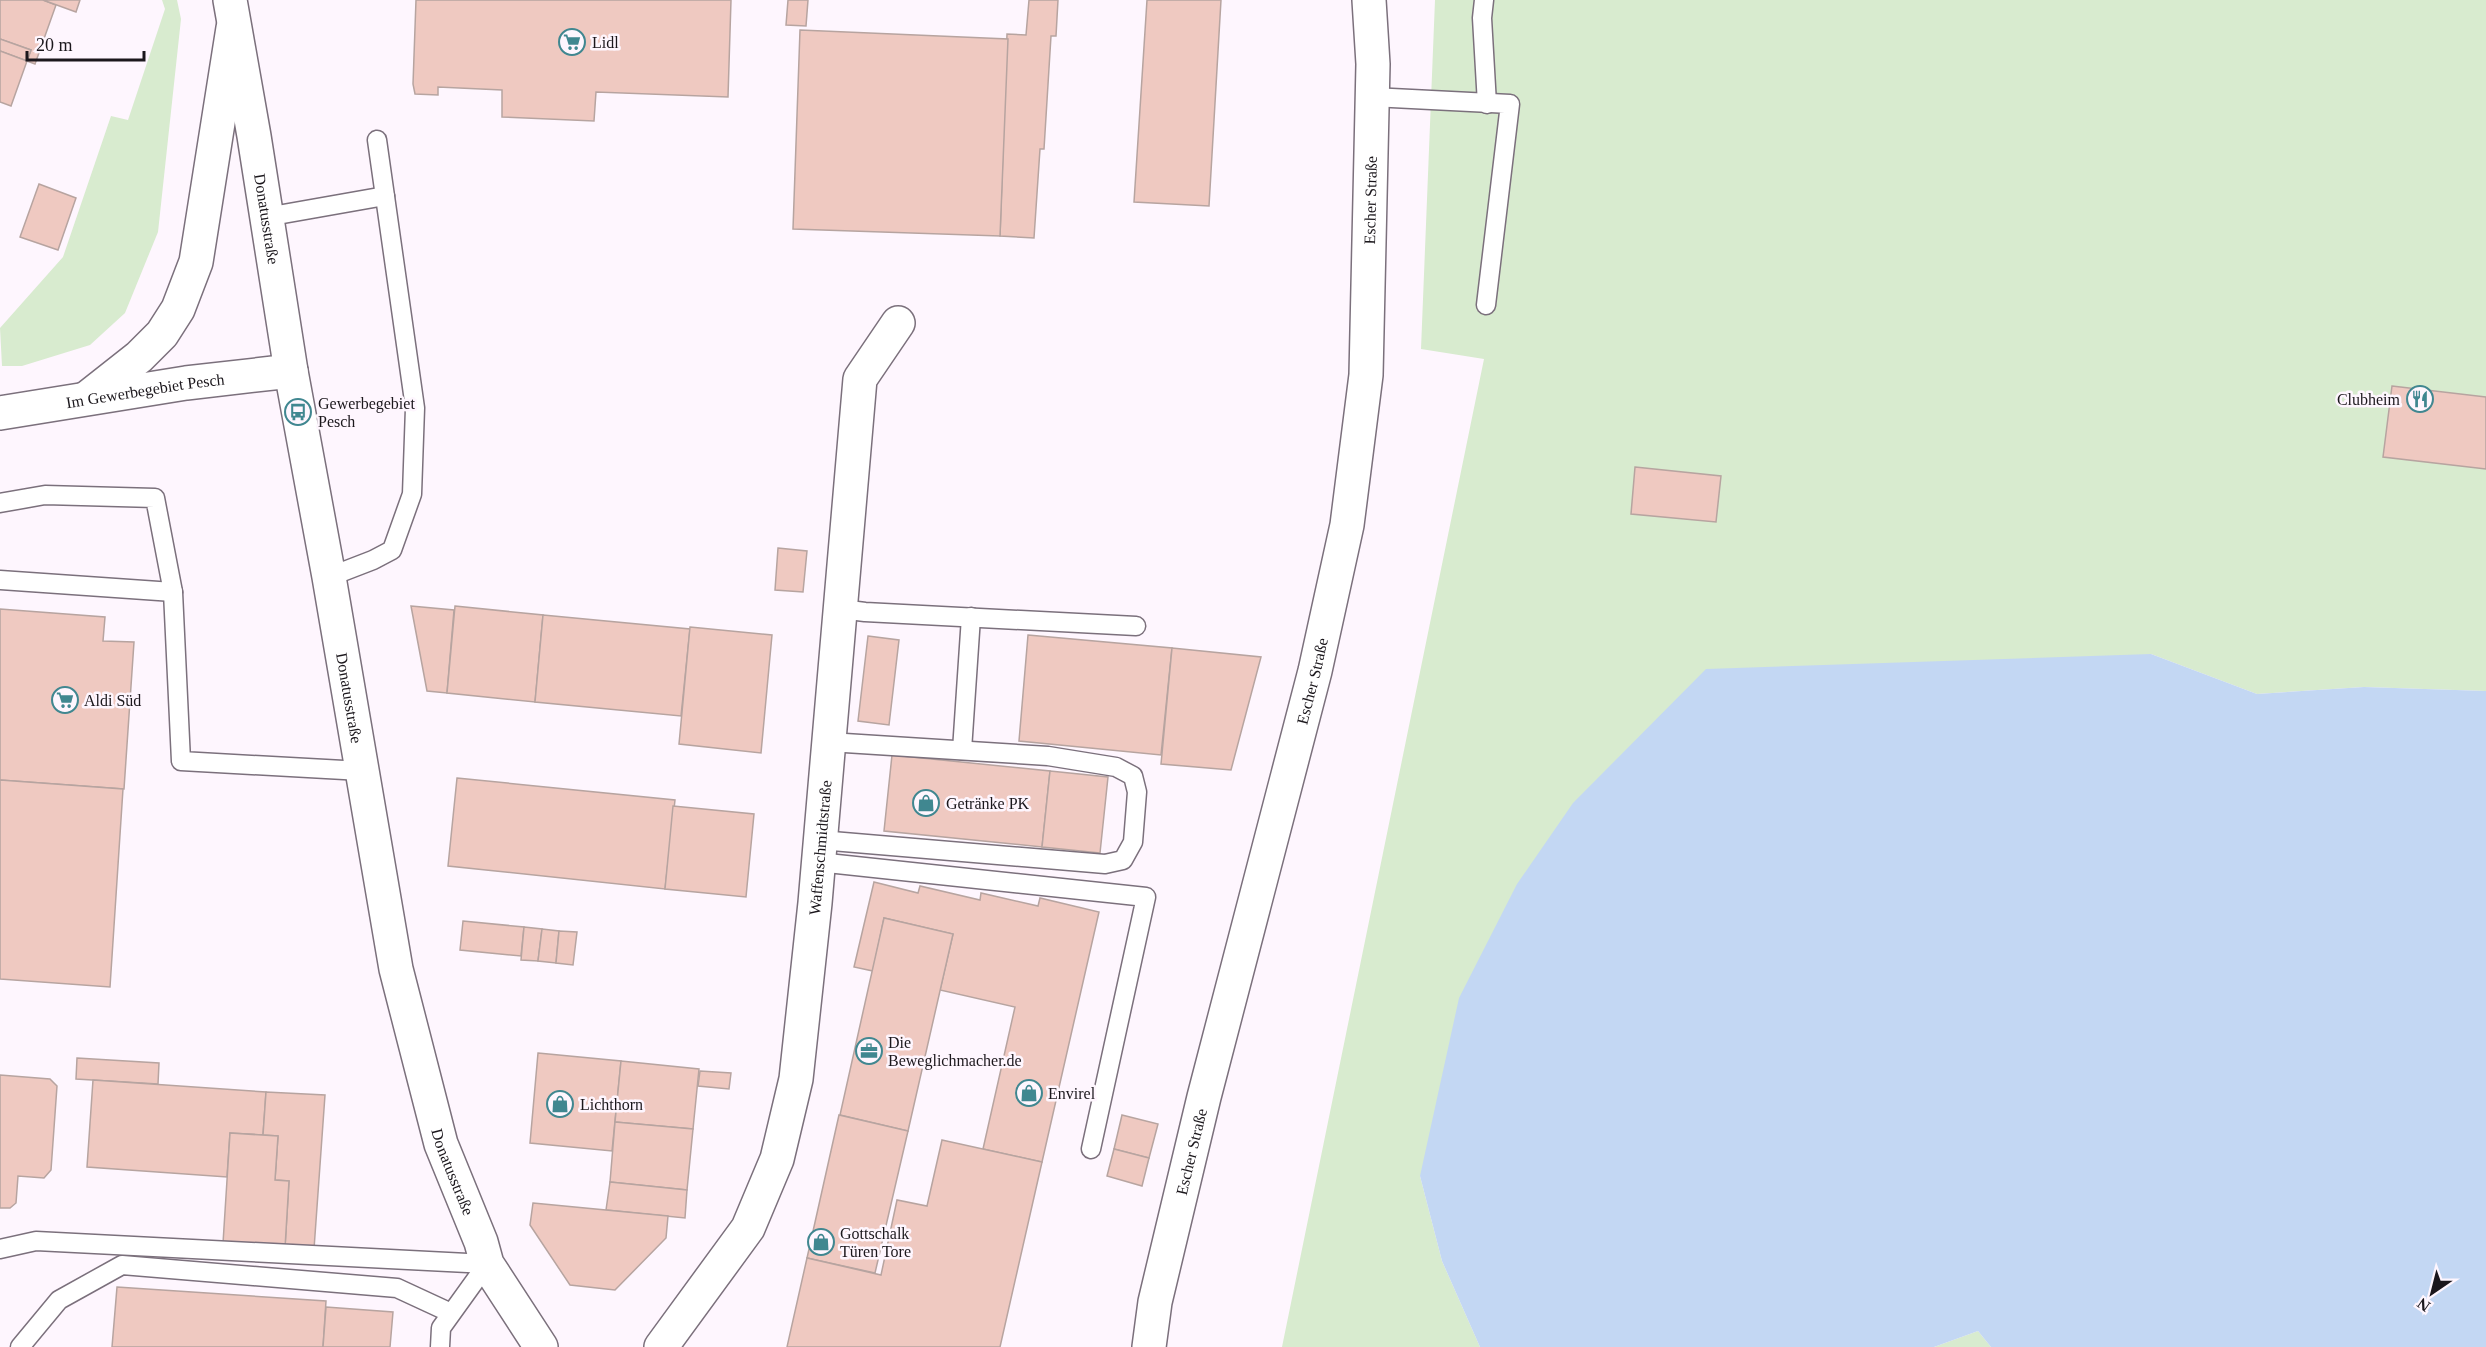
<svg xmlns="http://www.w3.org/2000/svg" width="2486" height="1347" font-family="'Times New Roman',serif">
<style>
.green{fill:#d8ebcf}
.water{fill:#c3d7f3}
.building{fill:#efc9c1;stroke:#b7a4a0;stroke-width:1.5}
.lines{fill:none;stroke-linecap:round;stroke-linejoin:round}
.lane-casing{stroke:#7b707c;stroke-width:21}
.street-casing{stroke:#7b707c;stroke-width:36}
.secondary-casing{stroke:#7b707c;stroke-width:36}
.lane{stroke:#fff;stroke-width:18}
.street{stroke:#fff;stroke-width:33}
.secondary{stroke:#fff;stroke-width:33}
.labels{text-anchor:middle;stroke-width:5;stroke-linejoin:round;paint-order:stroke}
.poi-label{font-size:16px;fill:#1b171c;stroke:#fef6fe;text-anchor:start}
.street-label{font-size:16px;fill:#1b171c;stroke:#fef6fe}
</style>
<rect width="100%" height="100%" fill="#fef6fe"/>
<g class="green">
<polygon points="162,0 177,0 181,19 158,232 125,313 90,345 22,366 2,366 0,328 63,257 111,116 128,120 165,9"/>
<polygon points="1435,0 2486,0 2486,691 2364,687 2257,694 2151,654 1420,1176 1442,1261 1480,1347 1282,1347 1484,359 1421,349"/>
<polygon points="1978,1331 1991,1347 1934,1347"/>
</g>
<polygon class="water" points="2151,654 2257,694 2364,687 2486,691 2486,1347 1991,1347 1978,1331 1934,1347 1480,1347 1442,1261 1420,1176 1459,998 1517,884 1573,803 1706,669"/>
<g class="building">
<polygon points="0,0 43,0 56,5 35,64 27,61 31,50 0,39"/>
<polygon points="43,0 80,0 76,12"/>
<polygon points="416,0 731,0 728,97 596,92 594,121 502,117 502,90 438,87 438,95 415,94 413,84"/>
<polygon points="788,0 808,0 806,26 786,25"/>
<polygon points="1029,0 1058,0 1056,36 1051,36 1044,149 1040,149 1034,238 1000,236 1007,34 1026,35"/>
<polygon points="1147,0 1221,0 1209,206 1134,202"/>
<polygon points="800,30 1008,39 1000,236 793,229"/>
<polygon points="0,39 31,50 27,61 0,51"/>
<polygon points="0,51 27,61 11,106 0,102"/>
<polygon points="39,184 76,198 58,250 20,237"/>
<polygon points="2392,386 2486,397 2486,469 2383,457"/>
<polygon points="1635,467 1721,476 1716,522 1631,514"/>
<polygon points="778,548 807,551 803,592 775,590"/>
<polygon points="411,606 454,610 447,693 427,691"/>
<polygon points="455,606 543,615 535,702 447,693"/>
<polygon points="0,609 105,617 103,641 134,642 124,789 0,780"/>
<polygon points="543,615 690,629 681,716 535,702"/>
<polygon points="690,627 772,635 761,753 679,744"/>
<polygon points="1028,635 1172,648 1161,755 1019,741"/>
<polygon points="868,636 899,640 889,725 858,721"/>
<polygon points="1172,648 1261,657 1231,770 1161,764"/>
<polygon points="892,755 1050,771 1042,847 884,831"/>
<polygon points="1050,771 1108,777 1100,853 1042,847"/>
<polygon points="457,778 675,800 665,889 448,866"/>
<polygon points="0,780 123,789 110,987 0,979"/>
<polygon points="673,806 754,814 746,897 665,889"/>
<polygon points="874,882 918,893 920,886 980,900 981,893 1038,906 1040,898 1099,912 1042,1162 983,1149 1015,1007 940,990 953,934 884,918 873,971 854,967"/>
<polygon points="884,918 953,934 908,1131 840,1115"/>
<polygon points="463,921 524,927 521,956 460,950"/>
<polygon points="524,927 542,929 538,961 521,960"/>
<polygon points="542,929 559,931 556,963 538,961"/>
<polygon points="559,931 577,932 573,965 556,963"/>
<polygon points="538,1053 621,1061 612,1151 530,1143"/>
<polygon points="77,1058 159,1063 158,1084 76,1079"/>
<polygon points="621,1061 699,1069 693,1129 615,1122"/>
<polygon points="700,1071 731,1073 729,1089 698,1086"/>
<polygon points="0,1075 50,1079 57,1086 51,1170 44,1178 18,1176 16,1203 10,1208 0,1208"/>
<polygon points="93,1080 266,1092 263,1135 230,1133 227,1177 87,1167"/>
<polygon points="266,1092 325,1095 314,1249 285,1247 289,1181 275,1180 278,1136 263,1135"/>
<polygon points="839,1115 908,1131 875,1273 807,1258"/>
<polygon points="1122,1115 1158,1124 1149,1158 1114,1149"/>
<polygon points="615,1122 693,1129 687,1190 610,1182"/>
<polygon points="230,1133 278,1136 275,1180 289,1181 285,1248 223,1243"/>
<polygon points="942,1140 1042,1162 1000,1347 787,1347 807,1258 881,1275 897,1200 927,1206"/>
<polygon points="1114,1149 1149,1158 1142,1186 1107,1176"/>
<polygon points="610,1182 687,1190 685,1218 606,1210"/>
<polygon points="533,1203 668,1216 666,1238 615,1290 570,1285 530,1225"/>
<polygon points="117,1287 326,1301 323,1347 112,1347"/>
<polygon points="326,1307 393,1312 390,1347 323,1347"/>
</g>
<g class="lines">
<defs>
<g id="lane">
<polyline points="1484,0 1482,18 1487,104"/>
<polyline points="1372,97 1510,104 1486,305"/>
<polyline points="266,217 385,196"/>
<polyline points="0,503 45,495 155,498 173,592 181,761 362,771"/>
<polyline points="329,577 373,560 392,550 412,494 415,408 377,140"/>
<polyline points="0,580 173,592"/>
<polyline points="841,609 865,612 1136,626"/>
<polyline points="962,750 971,617"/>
<polyline points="820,840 1105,864 1123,860 1133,842 1137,792 1133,776 1116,767 1048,756 829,742"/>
<polyline points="818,862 1146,897 1091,1149"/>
<polyline points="0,1249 36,1241 487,1264"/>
<polyline points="20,1347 59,1300 122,1265 397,1288 451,1313"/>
<polyline points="440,1347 441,1328 487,1264"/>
</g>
<g id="street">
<polyline points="87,398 139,357 162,334 178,309 196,262 233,28"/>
<path id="s1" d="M0,413L186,383L291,371"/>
<path id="s2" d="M661,1347L748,1228L777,1159L796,1079L815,903L860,379L898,323"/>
</g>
<g id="secondary">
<path id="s3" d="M230,0L254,136L291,371L329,577L396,969L441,1144L481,1242L487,1264L541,1347"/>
<path id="s4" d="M1149,1347L1155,1302L1204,1097L1315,671L1347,525L1366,375L1373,64L1369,0"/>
</g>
</defs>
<use href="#lane" class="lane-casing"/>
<use href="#street" class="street-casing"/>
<use href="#secondary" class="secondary-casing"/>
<use href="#lane" class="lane"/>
<use href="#street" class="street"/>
<use href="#secondary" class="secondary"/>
</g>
<defs>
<symbol id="supermarket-ring" viewBox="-11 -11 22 22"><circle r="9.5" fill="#fef6fe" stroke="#408790" stroke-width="1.5"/><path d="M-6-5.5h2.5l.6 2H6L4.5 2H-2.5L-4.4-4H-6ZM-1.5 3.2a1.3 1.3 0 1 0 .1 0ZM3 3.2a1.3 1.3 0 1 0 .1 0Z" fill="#408790"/></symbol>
<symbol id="restaurant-ring" viewBox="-11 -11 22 22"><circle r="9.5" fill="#fef6fe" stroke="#408790" stroke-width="1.5"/><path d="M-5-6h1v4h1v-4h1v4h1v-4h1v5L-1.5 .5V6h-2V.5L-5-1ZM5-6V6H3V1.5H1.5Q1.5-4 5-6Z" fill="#408790"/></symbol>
<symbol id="bus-ring" viewBox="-11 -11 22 22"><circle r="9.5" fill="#fef6fe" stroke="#408790" stroke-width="1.5"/><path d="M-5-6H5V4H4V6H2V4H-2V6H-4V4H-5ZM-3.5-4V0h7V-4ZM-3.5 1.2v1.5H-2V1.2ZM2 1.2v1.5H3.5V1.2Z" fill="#408790"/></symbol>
<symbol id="shop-ring" viewBox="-11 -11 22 22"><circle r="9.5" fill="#fef6fe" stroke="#408790" stroke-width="1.5"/><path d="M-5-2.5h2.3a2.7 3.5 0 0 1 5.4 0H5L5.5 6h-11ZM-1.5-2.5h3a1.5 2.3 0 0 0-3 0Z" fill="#408790"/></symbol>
<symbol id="office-ring" viewBox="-11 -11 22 22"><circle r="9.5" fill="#fef6fe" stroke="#408790" stroke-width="1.5"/><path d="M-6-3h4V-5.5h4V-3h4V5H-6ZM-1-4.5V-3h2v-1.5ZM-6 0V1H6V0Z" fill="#408790"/></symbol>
</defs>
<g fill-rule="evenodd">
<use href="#supermarket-ring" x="557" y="27" width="30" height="30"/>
<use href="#restaurant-ring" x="2405" y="384" width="30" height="30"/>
<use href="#bus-ring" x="283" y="397" width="30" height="30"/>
<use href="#supermarket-ring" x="50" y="685" width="30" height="30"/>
<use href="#shop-ring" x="911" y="788" width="30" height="30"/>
<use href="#office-ring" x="854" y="1036" width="30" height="30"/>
<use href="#shop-ring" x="1014" y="1078" width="30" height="30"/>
<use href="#shop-ring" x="545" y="1089" width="30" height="30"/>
<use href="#shop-ring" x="806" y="1227" width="30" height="30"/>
</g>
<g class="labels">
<g class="poi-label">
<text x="592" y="48">Lidl</text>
<text x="2400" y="405" text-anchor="end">Clubheim</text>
<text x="318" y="409">Gewerbegebiet<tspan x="318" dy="18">Pesch</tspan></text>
<text x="84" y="706">Aldi Süd</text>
<text x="946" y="809">Getränke PK</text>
<text x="888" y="1048">Die<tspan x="888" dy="18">Beweglichmacher.de</tspan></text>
<text x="1048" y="1099">Envirel</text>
<text x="580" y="1110">Lichthorn</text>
<text x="840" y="1239">Gottschalk<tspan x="840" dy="18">Türen Tore</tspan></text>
</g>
<g class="street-label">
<text dy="6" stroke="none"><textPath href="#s4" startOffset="1172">Escher Straße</textPath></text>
<text dy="6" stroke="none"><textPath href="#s3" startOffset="222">Donatusstraße</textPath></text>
<text dy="6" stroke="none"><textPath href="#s1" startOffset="147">Im Gewerbegebiet Pesch</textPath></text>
<text dy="6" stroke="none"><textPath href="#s4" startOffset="686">Escher Straße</textPath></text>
<text dy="6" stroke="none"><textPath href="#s3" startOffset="708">Donatusstraße</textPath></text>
<text dy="6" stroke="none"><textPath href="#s2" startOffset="537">Waffenschmidtstraße</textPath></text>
<text dy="6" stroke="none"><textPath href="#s4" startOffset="200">Escher Straße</textPath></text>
<text dy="6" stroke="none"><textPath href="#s3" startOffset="1194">Donatusstraße</textPath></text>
</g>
</g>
<g transform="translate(2432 1293) rotate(215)" stroke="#fef6fe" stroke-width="4.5" paint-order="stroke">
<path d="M0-4.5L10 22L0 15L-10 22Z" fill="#1b171c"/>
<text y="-9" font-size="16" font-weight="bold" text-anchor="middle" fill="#1b171c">N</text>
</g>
<path d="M27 51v9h117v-9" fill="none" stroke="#1b171c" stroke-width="3"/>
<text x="36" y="51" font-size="18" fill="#1b171c" stroke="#fef6fe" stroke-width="4.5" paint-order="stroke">20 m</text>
</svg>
